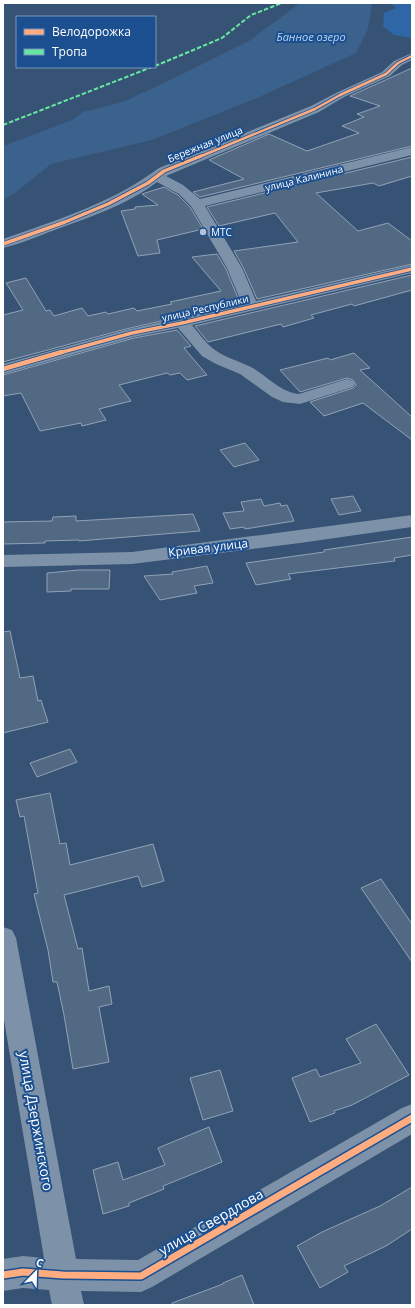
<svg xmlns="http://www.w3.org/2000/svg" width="415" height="1308" font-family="'Open Sans',sans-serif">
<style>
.green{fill:#2f66a5}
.water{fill:#3b618d}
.building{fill:#526984;stroke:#92a2b6}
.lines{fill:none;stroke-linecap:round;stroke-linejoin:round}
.minor{fill:#7d92a8;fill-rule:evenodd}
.quiet{stroke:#66e7a1;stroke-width:2;stroke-dasharray:4.5 2;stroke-linecap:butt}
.cycleway-far3-casing{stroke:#1b4f8f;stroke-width:4}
.cycleway-far2-casing{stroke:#1b4f8f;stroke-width:5}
.cycleway-far1-casing{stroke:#1b4f8f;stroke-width:6}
.cycleway-casing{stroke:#1b4f8f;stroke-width:10}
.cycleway-far3{stroke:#ffac80;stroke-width:2.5}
.cycleway-far2{stroke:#ffac80;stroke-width:3.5}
.cycleway-far1{stroke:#ffac80;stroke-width:4.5}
.cycleway{stroke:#ffac80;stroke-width:7}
.poi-dot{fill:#b9c2ce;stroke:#1b4f8f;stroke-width:1.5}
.labels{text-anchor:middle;stroke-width:4;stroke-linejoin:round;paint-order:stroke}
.far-street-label{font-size:10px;fill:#fff;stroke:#1b4f8f}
.far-poi-label{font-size:10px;fill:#fff;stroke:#1b4f8f;text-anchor:start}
.far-water-label{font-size:11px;font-style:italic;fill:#b5d3f5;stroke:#1b4f8f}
.street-label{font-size:12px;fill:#fff;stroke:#1b4f8f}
.near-street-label{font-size:14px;fill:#fff;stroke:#1b4f8f}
</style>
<rect width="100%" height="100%" fill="#365274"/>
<polygon class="green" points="387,3 412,3 412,38 394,35 383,26 384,13 396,8 393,5"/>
<polygon class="water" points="300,3 372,3 368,29 356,53 257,98 152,140 51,164 15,193 3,200 3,146 72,120 83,112 123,102 172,79 249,41"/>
<g class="building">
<polygon points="412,68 412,146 200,197 193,192 244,179 209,160 269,134 307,151 359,133 342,126 364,117 357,114 380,106 350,96"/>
<polygon points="412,157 412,176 379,186 373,183 316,193 358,231 388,223 412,241 412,264 257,299 243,267 234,251 298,242 275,213 219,226 207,207"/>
<polygon points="164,187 178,195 190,207 203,229 157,240 160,253 138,256 121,211 135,209 135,207 158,205 142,194"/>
<polygon points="217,254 226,269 240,303 126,329 3,362 3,315 23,310 6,283 26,278 46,311 50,310 54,316 82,308 88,316 106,312 108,314 134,308 137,311 172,304 170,302 221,291 192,257"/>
<polygon points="412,275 412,290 354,306 352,304 311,315 314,318 283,327 281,324 208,342 195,326"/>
<polygon points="177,330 191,346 184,348 207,375 187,380 180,373 170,375 167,373 119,385 131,401 99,409 106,420 82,426 81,423 40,431 21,393 3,396 3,375 134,338"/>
<polygon points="354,353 370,368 360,370 412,417 412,440 363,403 324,416 310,402 353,388 356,385 353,380 347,378 300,392 280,370 328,358 330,360"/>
<polygon points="245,443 259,460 234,467 220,450"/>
<polygon points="353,496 361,511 339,515 331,499"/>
<polygon points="261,499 264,506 280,503 281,506 287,505 294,521 245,529 244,527 230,529 223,513 244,511 241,502"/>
<polygon points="193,514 200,531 79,541 79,540 45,541 45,543 3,544 3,522 52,521 53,517 76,516 76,521"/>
<polygon points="412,537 412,555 394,558 395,561 288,574 291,579 256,585 246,563 324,552 324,550"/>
<polygon points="207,566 213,583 194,586 197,593 160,600 144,576 173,574 172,572"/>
<polygon points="79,570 110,570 109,589 71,589 71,591 47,592 47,573"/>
<polygon points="10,631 20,678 33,676 38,701 41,700 48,722 3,733 3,632"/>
<polygon points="70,749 77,762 37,777 30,763"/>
<polygon points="50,793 60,844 66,843 70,865 153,844 164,881 142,887 138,876 64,895 78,949 82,948 89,991 109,986 112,1004 99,1007 109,1062 73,1069 64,1015 57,982 53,982 48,950 34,894 38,893 24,816 20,817 16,800"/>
<polygon points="381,879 412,924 412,962 361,888"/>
<polygon points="376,1024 409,1075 352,1105 334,1111 335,1113 310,1122 292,1078 316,1069 320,1077 361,1063 346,1039"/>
<polygon points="220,1070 233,1111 203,1120 190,1078"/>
<polygon points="209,1127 222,1162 163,1186 164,1189 129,1203 129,1206 103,1214 93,1170 118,1162 123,1180 165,1165 158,1148"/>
<polygon points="412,1187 412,1229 386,1246 344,1266 348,1272 320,1288 297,1246 322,1232 380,1206"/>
<polygon points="242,1275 254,1305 172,1305 172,1303 223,1284 223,1283"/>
</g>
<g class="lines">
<g class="minor">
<path d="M412,53V60L402,65L390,76L344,97L319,112L166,176L183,185L200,199L412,147V155L205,206L242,268L256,301L412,265V273L192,325C199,333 206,344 215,350C226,358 239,361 251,367C267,376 280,392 299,394L347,379L353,381L355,384L353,387L300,404L283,402L272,397L240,374L216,364L202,356L178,328L134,337L3,374V364L126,330L242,304L227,268L191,206L179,194L157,182C127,205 88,218 52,231C36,237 20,244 3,248V239C57,220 112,203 159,168L311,106L336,93L382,72L394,61Z"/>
<polygon points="412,515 412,527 300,543 132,564 3,567 3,555 132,552"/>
<polygon points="3,927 12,930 16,938 76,1259 138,1260 402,1108 412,1104 412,1134 152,1287 141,1292 81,1291 84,1305 52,1305 49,1290 23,1288 3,1291 3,1259 23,1256 44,1258 3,1014"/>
</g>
<g class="quiet">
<polyline points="155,66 222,38 251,15 282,3"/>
<polyline points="3,125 152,67"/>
</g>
<defs>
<polyline id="cycleway-far3" points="199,157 315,109 340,95 386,74 398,63 412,56"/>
<g id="cycleway-far2">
<polyline points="3,244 65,222 108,204 148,183 164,171 201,156"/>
<polyline points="59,353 132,333 182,323 412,269"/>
</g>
<polyline id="cycleway-far1" points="3,369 62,352"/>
<polyline id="cycleway" points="3,1275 23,1272 63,1275 141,1276 412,1118"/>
</defs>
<use href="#cycleway-far3" class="cycleway-far3-casing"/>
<use href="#cycleway-far2" class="cycleway-far2-casing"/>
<use href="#cycleway-far1" class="cycleway-far1-casing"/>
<use href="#cycleway" class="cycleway-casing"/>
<use href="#cycleway-far3" class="cycleway-far3"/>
<use href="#cycleway-far2" class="cycleway-far2"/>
<use href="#cycleway-far1" class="cycleway-far1"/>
<use href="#cycleway" class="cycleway"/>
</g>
<circle class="poi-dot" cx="203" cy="232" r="4"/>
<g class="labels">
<g class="far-street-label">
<text transform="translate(205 144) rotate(-22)" y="4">Бережная улица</text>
<text transform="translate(304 178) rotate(-14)" y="4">улица Калинина</text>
<text transform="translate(205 308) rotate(-13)" y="4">улица Республики</text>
</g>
<g class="far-poi-label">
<text x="211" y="236">МТС</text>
</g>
<g class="far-water-label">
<text x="311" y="41">Банное озеро</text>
</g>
<g class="street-label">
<text transform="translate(208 548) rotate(-7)" y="4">Кривая улица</text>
</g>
<g class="near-street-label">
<text transform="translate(36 1121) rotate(80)" y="5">улица Дзержинского</text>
<text transform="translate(211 1222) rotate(-30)" y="5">улица Свердлова</text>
</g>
</g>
<rect width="415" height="1308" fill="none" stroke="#ffffff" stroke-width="8"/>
<rect x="16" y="16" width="140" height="52" fill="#1b4f8f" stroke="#7695bc"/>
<rect x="24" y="29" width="20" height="6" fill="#ffac80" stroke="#7695bc"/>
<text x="52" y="36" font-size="12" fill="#ffffff">Велодорожка</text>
<rect x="24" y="49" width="20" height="6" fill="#66e7a1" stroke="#7695bc"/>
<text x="52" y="56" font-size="12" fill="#ffffff">Тропа</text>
<g transform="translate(36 1272) rotate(23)" stroke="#1b4f8f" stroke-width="3" paint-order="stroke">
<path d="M0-3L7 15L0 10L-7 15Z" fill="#ffffff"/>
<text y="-6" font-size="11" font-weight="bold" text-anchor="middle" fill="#ffffff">С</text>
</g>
</svg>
